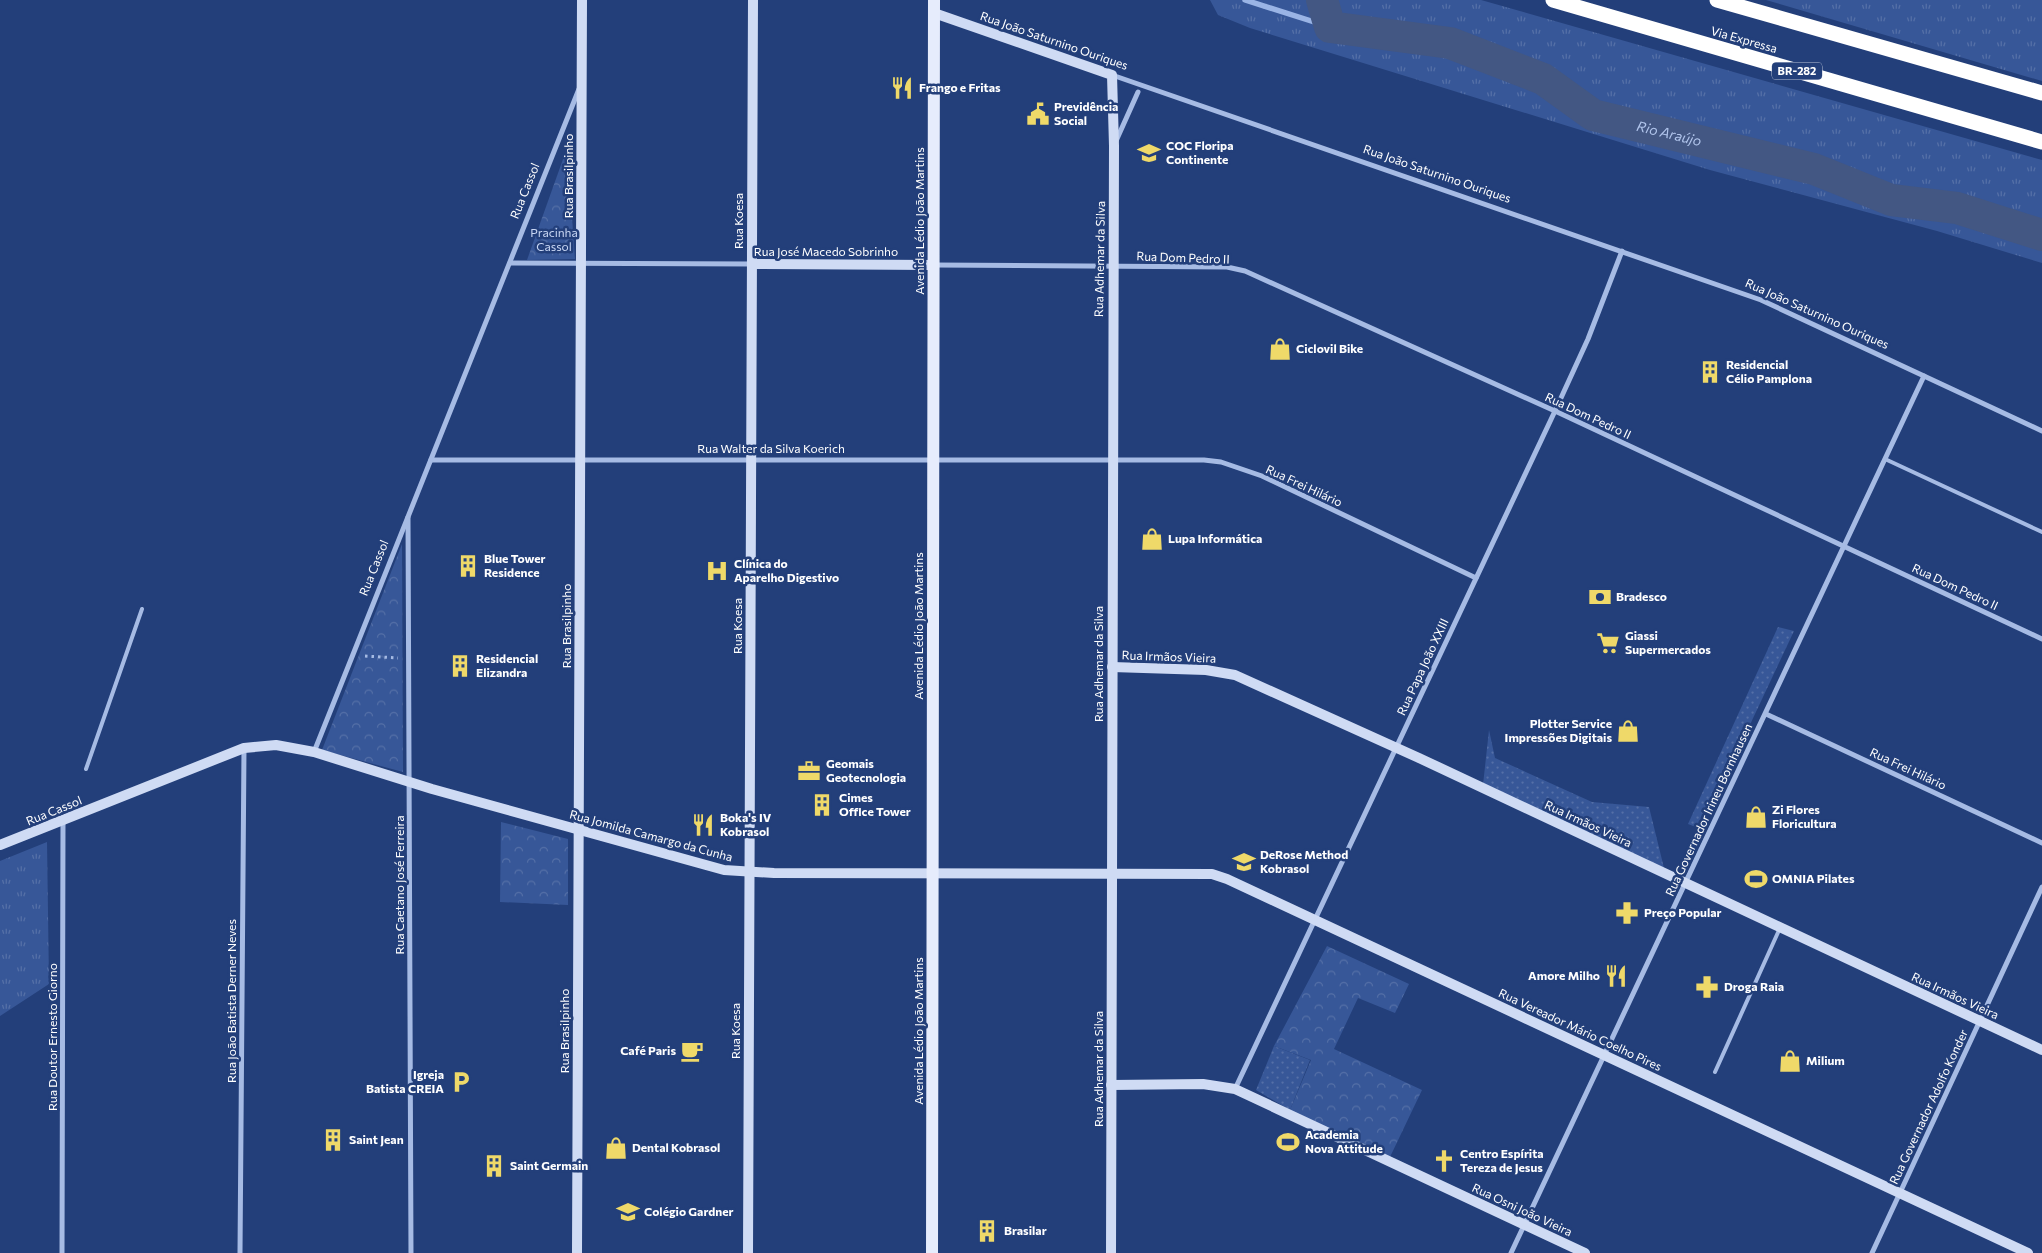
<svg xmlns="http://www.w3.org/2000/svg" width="2042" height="1253" font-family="Commissioner,sans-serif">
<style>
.grass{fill:url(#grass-tufts)}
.forest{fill:url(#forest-crowns)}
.garden{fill:url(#garden-dots)}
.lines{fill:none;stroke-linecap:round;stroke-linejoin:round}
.stream{stroke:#9ab4e5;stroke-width:5.5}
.river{stroke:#435783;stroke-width:32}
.path{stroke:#a6bbe4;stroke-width:3;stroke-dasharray:2.5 4;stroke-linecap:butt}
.lane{stroke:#a6bbe4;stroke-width:4}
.street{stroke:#a6bbe4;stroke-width:5}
.secondary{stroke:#cfdbf4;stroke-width:10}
.primary{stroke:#e6ecfc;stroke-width:12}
.highway{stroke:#fff;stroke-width:15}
.labels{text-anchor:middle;stroke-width:5;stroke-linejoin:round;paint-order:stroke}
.shield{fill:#233f7a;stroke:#bdc5d7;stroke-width:1}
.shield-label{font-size:11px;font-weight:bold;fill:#fff}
.street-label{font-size:12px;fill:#fff;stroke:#233f7a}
.poi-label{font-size:12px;font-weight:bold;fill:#fff;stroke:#233f7a;text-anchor:start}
.park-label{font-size:12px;fill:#c9d7f4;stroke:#233f7a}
.water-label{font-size:14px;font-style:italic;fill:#b1c5ec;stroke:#233f7a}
</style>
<defs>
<pattern id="grass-tufts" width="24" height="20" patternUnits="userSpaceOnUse" patternTransform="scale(1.25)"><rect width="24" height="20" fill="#375798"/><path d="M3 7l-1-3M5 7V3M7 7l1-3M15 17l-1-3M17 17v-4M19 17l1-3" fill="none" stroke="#5570a7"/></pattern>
<pattern id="forest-crowns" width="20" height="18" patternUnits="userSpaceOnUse" patternTransform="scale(1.25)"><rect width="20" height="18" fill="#375798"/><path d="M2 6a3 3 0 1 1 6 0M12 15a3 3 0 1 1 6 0" fill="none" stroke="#5570a7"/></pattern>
<pattern id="garden-dots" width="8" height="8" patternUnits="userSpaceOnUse" patternTransform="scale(1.25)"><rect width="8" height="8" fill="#375798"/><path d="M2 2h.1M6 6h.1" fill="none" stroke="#5570a7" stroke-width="1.8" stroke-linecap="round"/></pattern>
</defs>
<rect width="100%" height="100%" fill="#233f7a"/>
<g class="grass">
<polygon points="1210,0 1481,0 2042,160 2042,263 1937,231 1710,170 1250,28 1218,15"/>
<polygon points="1767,0 2042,0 2042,81 1766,0"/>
<polygon points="47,842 49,984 0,1016 0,861"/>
</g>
<g class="forest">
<polygon points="567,148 575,259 527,260"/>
<polygon points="402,544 403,772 322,750"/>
<polygon points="501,822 568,839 568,905 500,902"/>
<polygon points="1327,946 1409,984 1395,1013 1358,998 1334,1049 1422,1090 1390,1157 1290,1110 1311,1060 1274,1046"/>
</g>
<g class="garden">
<polygon points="1778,627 1794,631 1701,829 1688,824"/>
<polygon points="1489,730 1495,758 1592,802 1649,807 1664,868 1483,785"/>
<polygon points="1274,1046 1310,1060 1290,1110 1256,1090"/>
</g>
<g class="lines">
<polyline class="stream" points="1245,0 1330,27"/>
<path class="river" id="s1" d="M1322,0L1330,27L1450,43L1543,79L1593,115L1814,169L1891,200L1957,208L2042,235"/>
<polyline class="path" points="365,656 398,658"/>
<g class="lane">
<polyline points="1885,459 2042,532"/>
<polyline points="86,769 142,609"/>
<polyline points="1715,1072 1780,928"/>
</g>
<g class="street">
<polyline points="1112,75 1761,300 2042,431"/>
<polyline points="1116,141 1138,92"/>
<polyline points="510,263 752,264"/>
<polyline points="934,265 1227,267 1245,271 1555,411 2042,639"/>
<polyline points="431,460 1204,460 1221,462 1262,476 1476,578"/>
<polyline points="408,517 411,1253"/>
<polyline points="1766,714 2042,843"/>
<polyline points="314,752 579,89"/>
<polyline points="1235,1089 1555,411 1588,339 1622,251"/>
<polyline points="62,1253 63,821"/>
<polyline points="240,1253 244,749"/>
<polyline points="1511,1253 1924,376"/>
<polyline points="1872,1253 2042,887"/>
</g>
<g class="secondary">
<polyline points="934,13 1112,75 1114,146 1111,1253"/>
<polyline points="752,264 933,265"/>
<polyline points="1112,667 1206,670 1235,675 1419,758 2042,1050"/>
<polyline points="0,845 244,748 276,745 314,752 432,789 724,870 774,873 1212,874 1227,879 2028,1253"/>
<polyline points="1111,1085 1203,1084 1235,1089 1585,1253"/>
<polyline points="577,1253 582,0"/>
<polyline points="748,1253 753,0"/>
</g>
<polyline class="primary" points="932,1253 934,0"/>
<g class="highway">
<polyline points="1553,0 2042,142"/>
<polyline points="1717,0 2042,93"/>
</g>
</g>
<defs>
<symbol id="restaurant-bare" viewBox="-9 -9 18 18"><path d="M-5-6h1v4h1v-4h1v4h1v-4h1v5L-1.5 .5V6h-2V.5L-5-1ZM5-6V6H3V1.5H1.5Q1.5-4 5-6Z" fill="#efd969" stroke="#233f7a" stroke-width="2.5" paint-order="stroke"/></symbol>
<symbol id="civic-bare" viewBox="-9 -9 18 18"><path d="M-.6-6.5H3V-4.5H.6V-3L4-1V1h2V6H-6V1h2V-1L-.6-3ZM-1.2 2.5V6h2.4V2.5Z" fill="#efd969" stroke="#233f7a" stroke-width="2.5" paint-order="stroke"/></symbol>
<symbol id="school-bare" viewBox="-9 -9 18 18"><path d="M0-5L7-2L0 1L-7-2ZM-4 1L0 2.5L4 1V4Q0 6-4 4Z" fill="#efd969" stroke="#233f7a" stroke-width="2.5" paint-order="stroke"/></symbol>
<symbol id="shop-bare" viewBox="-9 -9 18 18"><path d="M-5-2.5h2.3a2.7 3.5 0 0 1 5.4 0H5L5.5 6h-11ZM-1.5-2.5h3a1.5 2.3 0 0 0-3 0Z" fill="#efd969" stroke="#233f7a" stroke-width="2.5" paint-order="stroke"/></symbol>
<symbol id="building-bare" viewBox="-9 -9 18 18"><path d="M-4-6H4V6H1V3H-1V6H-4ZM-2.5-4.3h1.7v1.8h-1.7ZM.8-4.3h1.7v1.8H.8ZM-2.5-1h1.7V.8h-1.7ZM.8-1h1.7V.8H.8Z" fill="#efd969" stroke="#233f7a" stroke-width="2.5" paint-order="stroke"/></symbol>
<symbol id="hospital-bare" viewBox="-9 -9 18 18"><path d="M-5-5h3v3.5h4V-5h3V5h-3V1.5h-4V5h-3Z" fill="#efd969" stroke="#233f7a" stroke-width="2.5" paint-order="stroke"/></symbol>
<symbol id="bank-bare" viewBox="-9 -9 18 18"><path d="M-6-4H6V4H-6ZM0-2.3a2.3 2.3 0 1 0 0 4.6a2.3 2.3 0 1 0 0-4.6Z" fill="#efd969" stroke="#233f7a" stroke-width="2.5" paint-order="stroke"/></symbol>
<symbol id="supermarket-bare" viewBox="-9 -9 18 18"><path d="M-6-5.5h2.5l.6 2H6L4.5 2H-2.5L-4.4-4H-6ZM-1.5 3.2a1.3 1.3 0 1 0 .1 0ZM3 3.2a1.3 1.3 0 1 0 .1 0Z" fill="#efd969" stroke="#233f7a" stroke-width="2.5" paint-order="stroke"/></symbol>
<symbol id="office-bare" viewBox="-9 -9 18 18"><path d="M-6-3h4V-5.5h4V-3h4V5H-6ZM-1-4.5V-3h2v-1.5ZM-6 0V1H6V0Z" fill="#efd969" stroke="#233f7a" stroke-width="2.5" paint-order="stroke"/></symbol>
<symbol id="university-bare" viewBox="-9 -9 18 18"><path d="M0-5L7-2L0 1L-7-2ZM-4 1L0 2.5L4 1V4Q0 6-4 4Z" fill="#efd969" stroke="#233f7a" stroke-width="2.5" paint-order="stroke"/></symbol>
<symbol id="stadium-bare" viewBox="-9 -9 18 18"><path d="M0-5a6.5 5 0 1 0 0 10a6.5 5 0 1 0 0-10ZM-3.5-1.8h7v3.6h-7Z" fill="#efd969" stroke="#233f7a" stroke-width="2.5" paint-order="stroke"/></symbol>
<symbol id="pharmacy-bare" viewBox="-9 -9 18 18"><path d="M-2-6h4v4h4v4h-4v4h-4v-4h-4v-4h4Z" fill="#efd969" stroke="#233f7a" stroke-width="2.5" paint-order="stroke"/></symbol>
<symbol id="cafe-bare" viewBox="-9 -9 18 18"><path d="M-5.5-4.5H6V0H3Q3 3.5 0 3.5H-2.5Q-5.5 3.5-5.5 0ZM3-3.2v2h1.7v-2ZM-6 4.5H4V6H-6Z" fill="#efd969" stroke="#233f7a" stroke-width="2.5" paint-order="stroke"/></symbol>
<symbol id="parking-bare" viewBox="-9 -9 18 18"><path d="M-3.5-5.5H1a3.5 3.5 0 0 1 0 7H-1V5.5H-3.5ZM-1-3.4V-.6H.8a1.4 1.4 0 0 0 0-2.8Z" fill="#efd969" stroke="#233f7a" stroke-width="2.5" paint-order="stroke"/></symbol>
<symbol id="church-bare" viewBox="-9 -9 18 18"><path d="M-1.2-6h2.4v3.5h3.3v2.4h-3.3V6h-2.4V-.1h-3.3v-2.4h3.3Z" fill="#efd969" stroke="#233f7a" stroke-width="2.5" paint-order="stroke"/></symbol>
</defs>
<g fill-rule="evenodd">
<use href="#restaurant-bare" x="886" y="72" width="32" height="32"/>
<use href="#civic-bare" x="1022" y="98" width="32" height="32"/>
<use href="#school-bare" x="1133" y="137" width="32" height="32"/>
<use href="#shop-bare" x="1264" y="333" width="32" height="32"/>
<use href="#building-bare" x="1694" y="356" width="32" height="32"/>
<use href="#shop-bare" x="1136" y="523" width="32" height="32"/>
<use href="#building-bare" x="452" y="550" width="32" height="32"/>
<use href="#hospital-bare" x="701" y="555" width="32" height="32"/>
<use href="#bank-bare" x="1584" y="581" width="32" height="32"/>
<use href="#supermarket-bare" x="1592" y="627" width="32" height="32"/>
<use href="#building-bare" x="444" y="650" width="32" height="32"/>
<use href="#shop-bare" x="1612" y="715" width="32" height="32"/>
<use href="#office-bare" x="793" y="755" width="32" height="32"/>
<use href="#building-bare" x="806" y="789" width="32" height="32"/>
<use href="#shop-bare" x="1740" y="801" width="32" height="32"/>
<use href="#restaurant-bare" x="687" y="809" width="32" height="32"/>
<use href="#university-bare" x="1228" y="846" width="32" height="32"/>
<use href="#stadium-bare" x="1740" y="863" width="32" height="32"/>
<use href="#pharmacy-bare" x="1611" y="897" width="32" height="32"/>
<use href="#restaurant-bare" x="1600" y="960" width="32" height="32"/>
<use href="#pharmacy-bare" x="1691" y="971" width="32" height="32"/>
<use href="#cafe-bare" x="676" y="1035" width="32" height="32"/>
<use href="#shop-bare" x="1774" y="1045" width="32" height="32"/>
<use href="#parking-bare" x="445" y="1066" width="32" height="32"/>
<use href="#building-bare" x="317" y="1124" width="32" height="32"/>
<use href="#stadium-bare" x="1272" y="1126" width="32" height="32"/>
<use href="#shop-bare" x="600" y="1132" width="32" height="32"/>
<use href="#church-bare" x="1428" y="1145" width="32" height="32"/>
<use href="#building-bare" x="478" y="1150" width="32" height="32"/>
<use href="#school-bare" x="612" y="1196" width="32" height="32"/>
<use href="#building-bare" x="971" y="1215" width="32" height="32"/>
</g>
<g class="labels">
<rect class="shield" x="1772" y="62.5" width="50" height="17" rx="4"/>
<g class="shield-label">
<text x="1797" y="75">BR-282</text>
</g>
<g class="street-label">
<text transform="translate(1744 40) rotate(16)" y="4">Via Expressa</text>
<text transform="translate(1054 41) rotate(19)" y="4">Rua João Saturnino Ouriques</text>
<text transform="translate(1437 174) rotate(19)" y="4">Rua João Saturnino Ouriques</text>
<text transform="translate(569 176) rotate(-90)" y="4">Rua Brasilpinho</text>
<text transform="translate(525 191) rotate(-68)" y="4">Rua Cassol</text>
<text transform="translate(739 221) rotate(-90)" y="4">Rua Koesa</text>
<text transform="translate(920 221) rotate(-90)" y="4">Avenida Lédio João Martins</text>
<text x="826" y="256">Rua José Macedo Sobrinho</text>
<text transform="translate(1183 258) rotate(2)" y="4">Rua Dom Pedro II</text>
<text transform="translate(1100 259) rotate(-89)" y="4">Rua Adhemar da Silva</text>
<text transform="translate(1817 314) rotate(24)" y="4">Rua João Saturnino Ouriques</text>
<text transform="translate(1588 416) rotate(25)" y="4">Rua Dom Pedro II</text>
<text x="771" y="453">Rua Walter da Silva Koerich</text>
<text transform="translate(1304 486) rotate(25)" y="4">Rua Frei Hilário</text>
<text transform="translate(374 568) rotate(-68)" y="4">Rua Cassol</text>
<text transform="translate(1955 587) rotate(25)" y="4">Rua Dom Pedro II</text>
<text transform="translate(567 626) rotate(-90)" y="4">Rua Brasilpinho</text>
<text transform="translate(738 626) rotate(-90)" y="4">Rua Koesa</text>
<text transform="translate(919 626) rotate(-90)" y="4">Avenida Lédio João Martins</text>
<text transform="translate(1169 657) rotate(2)" y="4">Rua Irmãos Vieira</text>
<text transform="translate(1099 664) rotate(-90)" y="4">Rua Adhemar da Silva</text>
<text transform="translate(1423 667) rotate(-65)" y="4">Rua Papa João XXIII</text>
<text transform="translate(1908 769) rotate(25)" y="4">Rua Frei Hilário</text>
<text transform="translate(1709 810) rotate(-65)" y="4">Rua Governador Irineu Bornhausen</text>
<text transform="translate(54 811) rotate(-22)" y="4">Rua Cassol</text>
<text transform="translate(1588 824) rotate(25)" y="4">Rua Irmãos Vieira</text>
<text transform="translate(651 836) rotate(15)" y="4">Rua Jomilda Camargo da Cunha</text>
<text transform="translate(400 885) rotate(-90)" y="4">Rua Caetano José Ferreira</text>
<text transform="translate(1955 996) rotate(25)" y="4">Rua Irmãos Vieira</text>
<text transform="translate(232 1001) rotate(-90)" y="4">Rua João Batista Derner Neves</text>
<text transform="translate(1580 1030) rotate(25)" y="4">Rua Vereador Mário Coelho Pires</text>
<text transform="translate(565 1031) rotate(-90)" y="4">Rua Brasilpinho</text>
<text transform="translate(736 1031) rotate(-90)" y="4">Rua Koesa</text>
<text transform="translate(919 1031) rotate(-90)" y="4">Avenida Lédio João Martins</text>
<text transform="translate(53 1037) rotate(-90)" y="4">Rua Doutor Ernesto Giorno</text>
<text transform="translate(1099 1069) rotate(-90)" y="4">Rua Adhemar da Silva</text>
<text transform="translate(1929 1107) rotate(-65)" y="4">Rua Governador Adolfo Konder</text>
<text transform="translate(1522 1210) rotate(25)" y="4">Rua Osni João Vieira</text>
</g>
<g class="poi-label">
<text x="919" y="92">Frango e Fritas</text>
<text x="1054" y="111">Previdência<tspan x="1054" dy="14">Social</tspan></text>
<text x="1166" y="150">COC Floripa<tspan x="1166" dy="14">Continente</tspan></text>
<text x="1296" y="353">Ciclovil Bike</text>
<text x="1726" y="369">Residencial<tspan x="1726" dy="14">Célio Pamplona</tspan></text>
<text x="1168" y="543">Lupa Informática</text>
<text x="484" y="563">Blue Tower<tspan x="484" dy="14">Residence</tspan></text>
<text x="734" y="568">Clínica do<tspan x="734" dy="14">Aparelho Digestivo</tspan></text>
<text x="1616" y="601">Bradesco</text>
<text x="1625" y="640">Giassi<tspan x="1625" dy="14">Supermercados</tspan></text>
<text x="476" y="663">Residencial<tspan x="476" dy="14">Elizandra</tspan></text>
<text x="1612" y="728" text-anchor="end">Plotter Service<tspan x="1612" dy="14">Impressões Digitais</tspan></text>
<text x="826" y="768">Geomais<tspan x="826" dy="14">Geotecnologia</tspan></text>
<text x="839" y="802">Cimes<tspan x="839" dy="14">Office Tower</tspan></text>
<text x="1772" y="814">Zi Flores<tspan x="1772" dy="14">Floricultura</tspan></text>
<text x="720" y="822">Boka's IV<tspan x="720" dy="14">Kobrasol</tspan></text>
<text x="1260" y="859">DeRose Method<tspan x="1260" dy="14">Kobrasol</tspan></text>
<text x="1772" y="883">OMNIA Pilates</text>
<text x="1644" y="917">Preço Popular</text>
<text x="1600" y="980" text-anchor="end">Amore Milho</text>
<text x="1724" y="991">Droga Raia</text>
<text x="676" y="1055" text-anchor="end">Café Paris</text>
<text x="1806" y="1065">Milium</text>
<text x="444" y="1079" text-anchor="end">Igreja<tspan x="444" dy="14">Batista CREIA</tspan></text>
<text x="1305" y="1139">Academia<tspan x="1305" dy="14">Nova Attitude</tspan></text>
<text x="349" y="1144">Saint Jean</text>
<text x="632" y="1152">Dental Kobrasol</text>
<text x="1460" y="1158">Centro Espírita<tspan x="1460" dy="14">Tereza de Jesus</tspan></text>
<text x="510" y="1170">Saint Germain</text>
<text x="644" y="1216">Colégio Gardner</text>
<text x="1004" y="1235">Brasilar</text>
</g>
<g class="park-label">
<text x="554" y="237">Pracinha<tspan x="554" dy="14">Cassol</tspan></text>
</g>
<g class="water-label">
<text dy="5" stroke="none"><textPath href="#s1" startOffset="389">Rio Araújo</textPath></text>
</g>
</g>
</svg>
